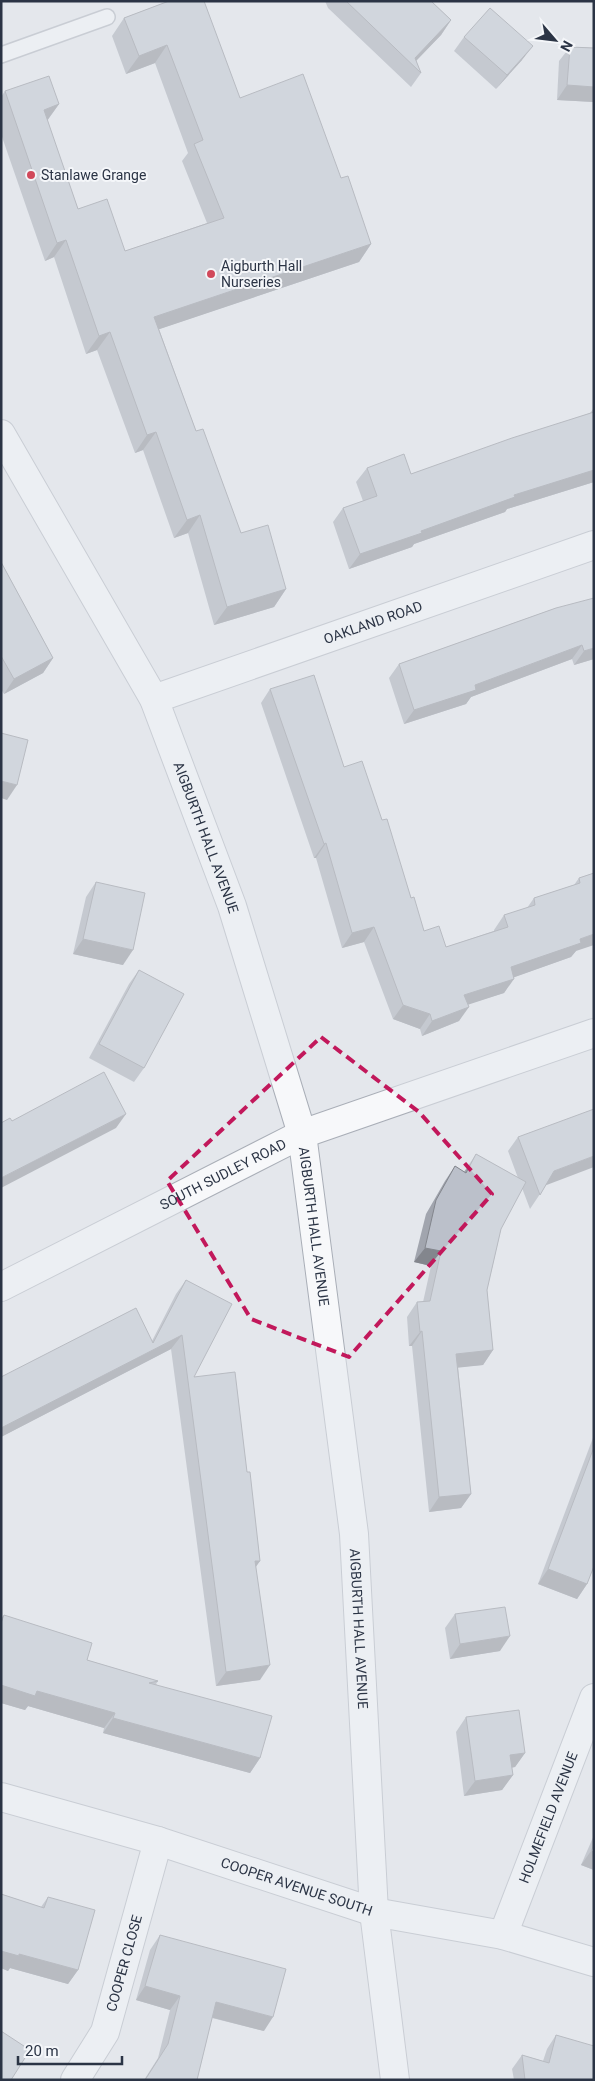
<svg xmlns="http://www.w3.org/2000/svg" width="595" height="2081" font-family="Roboto,sans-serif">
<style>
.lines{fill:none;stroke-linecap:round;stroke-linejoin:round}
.service-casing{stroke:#a9aeb7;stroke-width:18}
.minor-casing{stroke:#a9aeb7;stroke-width:30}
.service{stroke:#f7f8fa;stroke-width:15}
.minor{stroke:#f7f8fa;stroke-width:28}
.wall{fill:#a1a5ae}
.shaded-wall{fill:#83868d}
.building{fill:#bbc0ca;stroke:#83868d}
.marked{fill:none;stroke:#c2185b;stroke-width:4;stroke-dasharray:10 6;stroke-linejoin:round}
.poi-dot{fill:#d1495b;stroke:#f4f6f9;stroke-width:2}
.labels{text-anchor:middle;stroke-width:4;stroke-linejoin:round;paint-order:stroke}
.poi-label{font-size:14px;fill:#2b3445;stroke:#f4f6f9;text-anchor:start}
.street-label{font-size:14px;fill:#2b3445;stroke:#f4f6f9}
</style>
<rect width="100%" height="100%" fill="#e4e7ec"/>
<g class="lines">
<defs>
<polyline id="service" points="1,55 107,17"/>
<g id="minor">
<path id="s1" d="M1,434L154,699L232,906L302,1134L354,1534L374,1912L395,2080"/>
<path id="s2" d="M154,699L594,545"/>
<path id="s3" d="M1,1287L302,1134L594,1033"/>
<path id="s4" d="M1,1797L158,1841L374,1912L503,1935L594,1962"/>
<path id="s5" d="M503,1935L594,1698"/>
<path id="s6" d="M75,2080L105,2032L158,1841"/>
</g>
</defs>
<use href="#service" class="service-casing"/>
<use href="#minor" class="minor-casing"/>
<use href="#service" class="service"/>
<use href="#minor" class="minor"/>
</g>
<g class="wall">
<polygon points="169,1 240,98 341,178 371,244 359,262 159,329 196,431 241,533 286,589 274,607 214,625 188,533 174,538 143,450 135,453 97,350 86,354 54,257 45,261 1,134 1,97 5,91 59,104 47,121 78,209 125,251 207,223 182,161 188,153 155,63 126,74 112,36 124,18"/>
<polygon points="325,1 431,1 451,20 441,35 416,61 421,73 411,87 328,8"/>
<polygon points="464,37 522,60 496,89 454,51"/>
<polygon points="570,47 594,48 594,102 557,100 559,61"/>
<polygon points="594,408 594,482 507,509 505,512 414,544 412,547 349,569 333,522 343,508 363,501 356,482 367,468 411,474 590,413"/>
<polygon points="1,562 53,658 43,673 4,694 1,689"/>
<polygon points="556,608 594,659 574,665 572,659 471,697 466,704 404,724 389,678 399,664"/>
<polygon points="270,689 344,767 382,820 424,931 446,947 494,931 494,930 504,915 527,908 534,898 574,885 579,878 594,873 576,951 571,957 514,977 504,993 468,1004 459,1021 422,1036 420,1029 393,1019 364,942 342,948 316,858 314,858 261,703"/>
<polygon points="96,882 123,965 73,954 86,897"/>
<polygon points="139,970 144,1068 134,1082 89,1058 129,984"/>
<polygon points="518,1137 546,1185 530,1209 522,1188 501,1229 487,1290 493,1350 483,1365 458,1367 471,1494 461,1508 429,1512 412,1346 409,1346 407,1317 417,1302 423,1302 431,1266 414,1262 426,1214 445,1181 455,1166 464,1172 476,1154 518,1178 508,1151"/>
<polygon points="186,1280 194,1377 247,1472 260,1561 256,1566 260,1680 216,1686 171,1349 1,1437 1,1377 152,1341 176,1294"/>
<polygon points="594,1435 594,1566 587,1584 577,1599 538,1584"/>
<polygon points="455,1614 500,1651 450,1659 445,1628"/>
<polygon points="4,1615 87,1660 158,1681 156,1684 260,1758 250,1773 103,1733 104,1728 28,1706 25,1710 1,1703 1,1618"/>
<polygon points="466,1717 525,1753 515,1767 511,1768 513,1775 502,1790 464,1796 456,1732"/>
<polygon points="594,1835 594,1870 581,1865"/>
<polygon points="1,1894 41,1907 48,1897 78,1970 68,1984 10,1968 8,1971 1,1968"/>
<polygon points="160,1935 264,2031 212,2018 197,2080 144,2080 158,2058 170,2010 136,2000 150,1950"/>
<polygon points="556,2035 594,2080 514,2080 512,2069 522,2055 543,2061 547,2049"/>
</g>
<g class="shaded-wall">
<polygon points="451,20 441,35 412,65 415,58"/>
<polygon points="167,45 155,63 126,74 139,56"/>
<polygon points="533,46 522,60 496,89 507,75"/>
<polygon points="567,85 594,87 594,102 557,100"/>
<polygon points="59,104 46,122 44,110"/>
<polygon points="66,240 54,257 45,261 57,243"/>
<polygon points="371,244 359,262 142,335 154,317"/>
<polygon points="110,332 97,350 86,354 99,336"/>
<polygon points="156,432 143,450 135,453 147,435"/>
<polygon points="594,470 594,482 507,509 505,512 414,544 412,547 349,569 360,554 514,495"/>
<polygon points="200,515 188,533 174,538 187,520"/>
<polygon points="286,589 274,607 214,625 227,607"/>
<polygon points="582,645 572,659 471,697 466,704 404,724 414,710 475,685"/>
<polygon points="594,648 594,659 574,665 584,651"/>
<polygon points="53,658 43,673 4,694 14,679"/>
<polygon points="1,781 17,785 7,800 1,798"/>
<polygon points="326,843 316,858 314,858 324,844"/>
<polygon points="374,927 364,942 342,948 352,933"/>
<polygon points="594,934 594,945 576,951 571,957 501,982 511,967 580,939"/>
<polygon points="83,939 133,950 123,965 73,954"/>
<polygon points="514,979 504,993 455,1009 464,995"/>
<polygon points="403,1005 430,1014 420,1029 393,1019"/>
<polygon points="469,1007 459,1021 422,1036 432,1021"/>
<polygon points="126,1114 116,1128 1,1188 1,1178"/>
<polygon points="594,1156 594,1167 544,1186 554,1171"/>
<polygon points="425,1248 441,1251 431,1266 414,1262"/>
<polygon points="422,1331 412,1346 409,1346 420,1332"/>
<polygon points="182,1335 171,1349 1,1437 1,1428"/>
<polygon points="493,1350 483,1365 446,1369 456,1354"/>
<polygon points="471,1494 461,1508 429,1512 439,1497"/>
<polygon points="255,1561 260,1561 250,1575"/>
<polygon points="548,1569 587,1584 577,1599 538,1584"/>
<polygon points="510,1636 500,1651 450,1659 460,1644"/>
<polygon points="270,1665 260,1680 216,1686 226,1672"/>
<polygon points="1,1685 37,1691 115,1713 104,1728 28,1706 25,1710 1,1703"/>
<polygon points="113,1718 260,1758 250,1773 103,1733"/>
<polygon points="525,1753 515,1767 500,1769 510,1755"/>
<polygon points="513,1775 502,1790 464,1796 475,1781"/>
<polygon points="591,1851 594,1852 594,1870 581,1865"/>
<polygon points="1,1951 19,1954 78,1970 68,1984 10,1968 8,1971 1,1968"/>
<polygon points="145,1986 180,1996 170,2010 136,2000"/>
<polygon points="216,2002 273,2017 264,2031 206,2016"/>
</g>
<g class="building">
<polygon points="169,1 204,1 240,98 303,74 341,178 348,176 371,244 154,317 196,431 203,429 241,533 268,525 286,589 227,607 200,515 187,520 156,432 147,435 110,332 99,336 66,240 57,243 5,91 49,76 59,104 44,110 78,209 107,199 125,251 224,218 194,144 203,140 167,45 139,56 124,18"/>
<polygon points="346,1 431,1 451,20 415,58 421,73"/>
<polygon points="490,8 533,46 507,75 464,37"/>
<polygon points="570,47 594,48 594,87 567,85"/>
<polygon points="594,412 594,470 514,495 515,497 421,531 422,533 360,554 343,508 377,496 367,468 404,454 411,474 512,438"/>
<polygon points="1,562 53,658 14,679 1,656"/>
<polygon points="594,598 594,648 584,651 582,645 475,685 476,690 414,710 399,664 556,608"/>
<polygon points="314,675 344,767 362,761 382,820 387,819 411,898 414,897 424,931 439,926 446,947 508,927 504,915 535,905 534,898 580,883 579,878 594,873 594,934 580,939 581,943 511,967 514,979 464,995 469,1007 432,1021 430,1014 403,1005 374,927 352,933 326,843 324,844 270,689"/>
<polygon points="1,733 28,740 17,785 1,781"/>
<polygon points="96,882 145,893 133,950 83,939"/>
<polygon points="139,970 184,994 144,1068 99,1044"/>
<polygon points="104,1072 126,1114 1,1178 1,1123 10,1118 12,1121"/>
<polygon points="594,1109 594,1156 554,1171 540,1195 518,1137"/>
<polygon points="476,1154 526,1182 501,1229 487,1290 493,1350 456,1354 471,1494 439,1497 422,1331 420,1332 417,1302 430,1301 441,1251 425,1248 436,1200 455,1166 466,1173"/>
<polygon points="186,1280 232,1304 194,1377 235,1372 247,1472 250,1472 260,1561 255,1561 270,1665 226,1672 182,1335 1,1428 1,1377 136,1308 153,1343"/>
<polygon points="594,1447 594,1566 587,1584 548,1569"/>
<polygon points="505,1607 510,1636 460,1644 455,1614"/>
<polygon points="4,1615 92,1643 87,1660 158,1681 149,1683 272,1716 260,1758 113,1718 115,1713 37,1691 35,1696 1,1685 1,1623"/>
<polygon points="519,1710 525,1753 510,1755 513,1775 475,1781 466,1717"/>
<polygon points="594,1845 594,1852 591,1851"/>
<polygon points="1,1894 44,1908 48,1897 95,1910 78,1970 19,1954 19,1956 1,1951"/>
<polygon points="160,1935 286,1969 273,2017 216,2002 197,2080 145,2080 168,2044 180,1996 145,1986"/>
<polygon points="1,2031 30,2050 11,2080 1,2080"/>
<polygon points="556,2035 594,2046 594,2080 525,2080 522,2055 549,2063"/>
</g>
<path d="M0 0H595V2081H0ZM321,1037L419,1112L492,1194L349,1357L251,1319L167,1181Z" fill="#e4e7ec" fill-opacity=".55" fill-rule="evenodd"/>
<path class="marked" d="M321,1037L419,1112L492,1194L349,1357L251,1319L167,1181Z"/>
<g class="poi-dot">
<circle cx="31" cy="175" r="5"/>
<circle cx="211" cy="274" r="5"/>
</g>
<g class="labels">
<g class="poi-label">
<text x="41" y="180">Stanlawe Grange</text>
<text x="221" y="271">Aigburth Hall<tspan x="221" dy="16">Nurseries</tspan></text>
</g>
<g class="street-label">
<text dy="5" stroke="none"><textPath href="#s2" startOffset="232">OAKLAND ROAD</textPath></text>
<text dy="5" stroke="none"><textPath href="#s1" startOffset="454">AIGBURTH HALL AVENUE</textPath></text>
<text dy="5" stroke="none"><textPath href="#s3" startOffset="249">SOUTH SUDLEY ROAD</textPath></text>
<text dy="5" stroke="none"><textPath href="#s1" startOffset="859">AIGBURTH HALL AVENUE</textPath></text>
<text dy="5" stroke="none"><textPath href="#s1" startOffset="1264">AIGBURTH HALL AVENUE</textPath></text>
<text dy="5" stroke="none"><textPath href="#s5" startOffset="126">HOLMEFIELD AVENUE</textPath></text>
<text dy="5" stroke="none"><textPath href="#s4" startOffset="309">COOPER AVENUE SOUTH</textPath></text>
<text dy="5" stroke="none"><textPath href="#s6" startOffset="128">COOPER CLOSE</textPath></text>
</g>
</g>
<rect width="595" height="2081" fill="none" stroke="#2b3445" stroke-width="5"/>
<g transform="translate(555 40) rotate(118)" stroke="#f4f6f9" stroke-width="4" paint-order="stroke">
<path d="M0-4L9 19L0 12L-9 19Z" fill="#2b3445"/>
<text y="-8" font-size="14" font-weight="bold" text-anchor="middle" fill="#2b3445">N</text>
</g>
<path d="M18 2056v8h104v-8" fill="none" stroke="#2b3445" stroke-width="2.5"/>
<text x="25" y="2056" font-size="15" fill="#2b3445" stroke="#f4f6f9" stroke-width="4" paint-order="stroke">20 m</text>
</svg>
